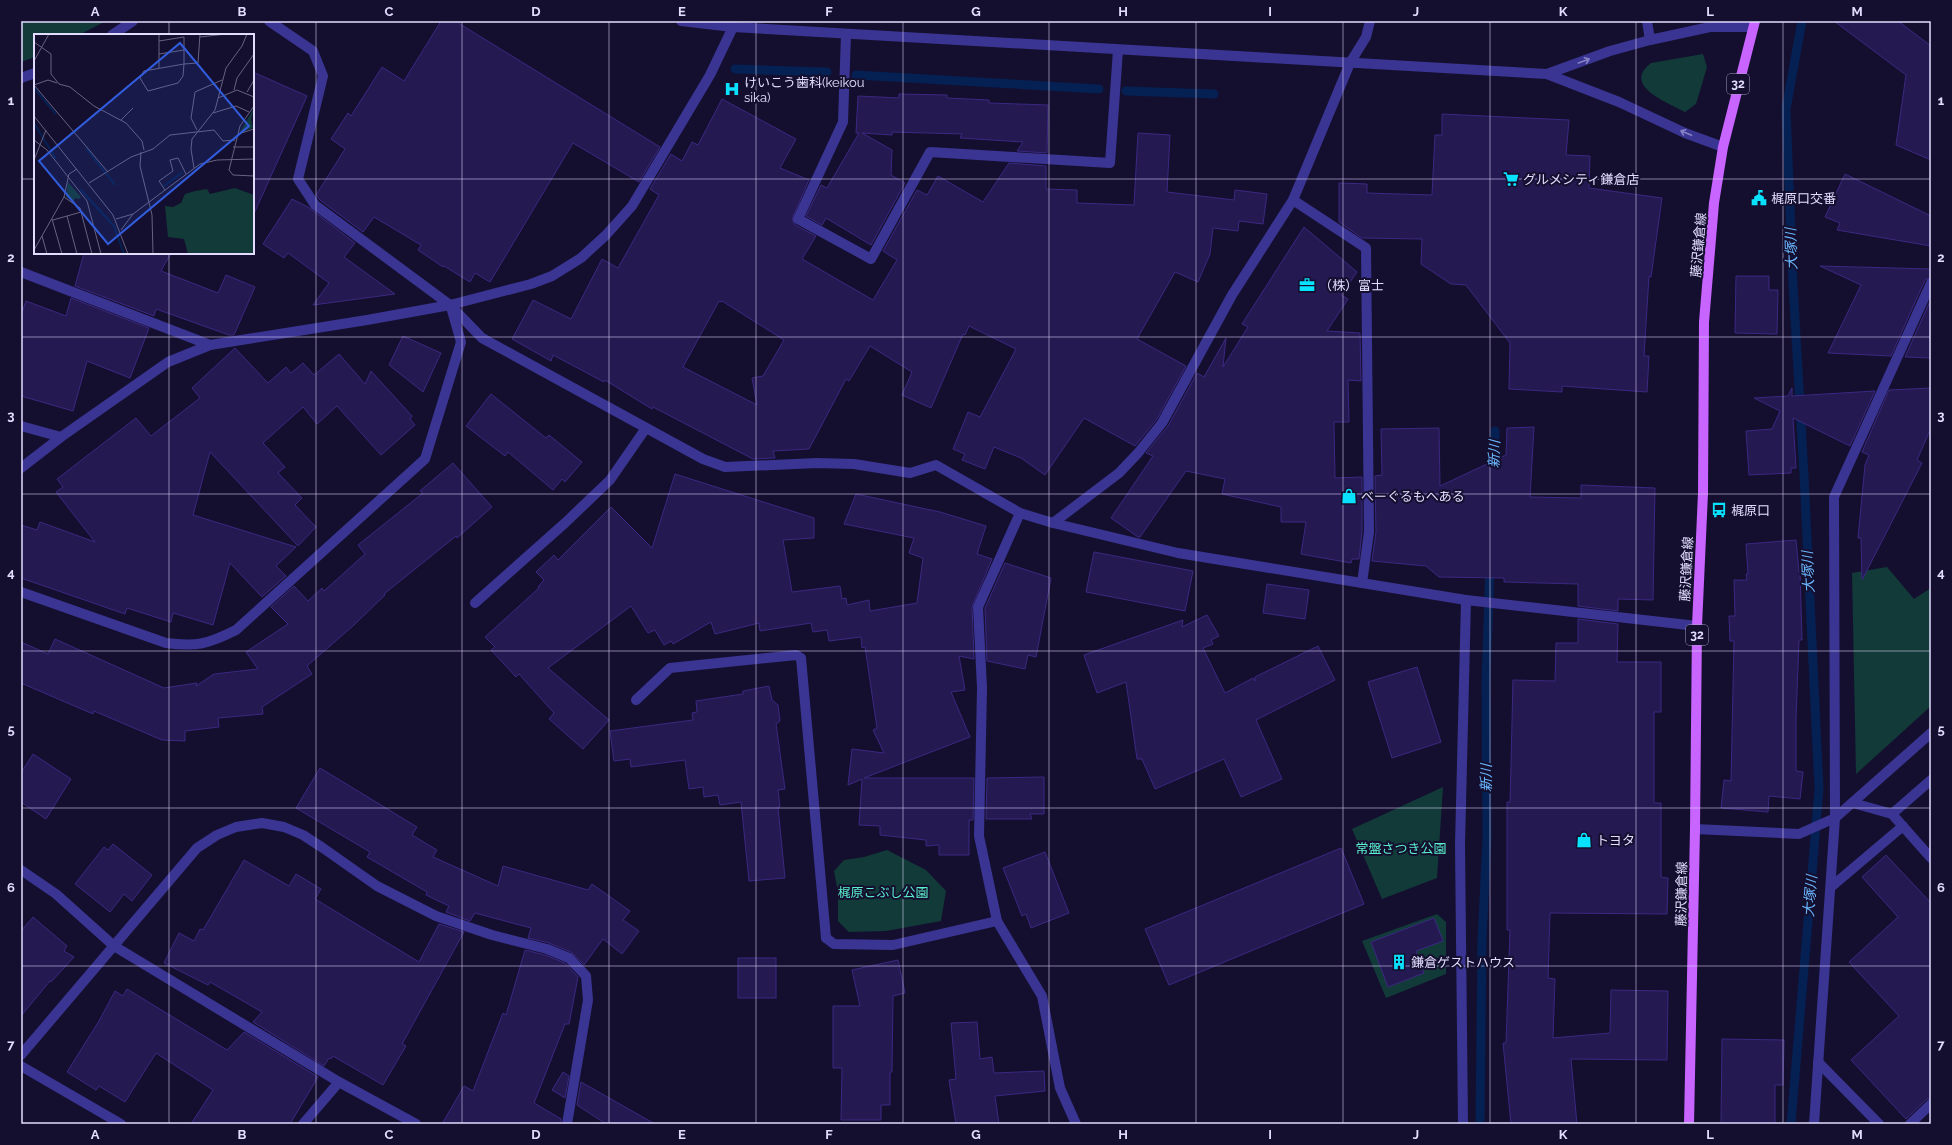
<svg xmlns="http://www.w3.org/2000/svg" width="1952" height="1145" font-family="Raleway,'Noto Sans JP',sans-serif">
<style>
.green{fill:#113a39}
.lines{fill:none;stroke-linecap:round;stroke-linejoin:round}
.stream{stroke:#052052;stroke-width:9}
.building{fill:#251952;stroke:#3b2881;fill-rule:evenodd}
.service{stroke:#3a3593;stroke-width:10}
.minor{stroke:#3a3593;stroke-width:10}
.tertiary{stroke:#3a3593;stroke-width:10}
.primary{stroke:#c864ff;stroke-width:10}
.oneway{stroke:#8681c4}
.grid{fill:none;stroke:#e2ddff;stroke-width:1;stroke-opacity:0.55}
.labels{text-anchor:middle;stroke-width:4;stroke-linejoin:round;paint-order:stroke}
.shield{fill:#150f2f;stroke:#a49fc1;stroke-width:1}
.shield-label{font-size:12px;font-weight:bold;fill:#e2ddff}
.poi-label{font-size:13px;fill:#e2ddff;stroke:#150f2f;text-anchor:start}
.street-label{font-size:13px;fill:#e2ddff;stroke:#150f2f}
.park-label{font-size:13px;fill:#5aeecc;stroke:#150f2f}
.water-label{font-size:14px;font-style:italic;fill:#6bb8ff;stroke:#150f2f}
.inset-river{fill:none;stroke:#052052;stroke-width:2}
.inset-road{fill:none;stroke:#676182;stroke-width:1}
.view{fill:#315cdc;fill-opacity:0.15;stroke:#315cdc;stroke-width:2}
.inset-edge{fill:none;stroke:#e2ddff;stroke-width:2}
.neatline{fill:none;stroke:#e2ddff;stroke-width:1.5}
.grid-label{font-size:13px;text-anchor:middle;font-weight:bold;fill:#e2ddff}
</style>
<rect width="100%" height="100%" fill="#150f2f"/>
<g class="green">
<polygon points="21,21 106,21 79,35 35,35 35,57 21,62"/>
<path d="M1703,54L1707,67L1696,104L1685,112C1669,103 1621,86 1651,63Z"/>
<polygon points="1887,567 1914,599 1931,588 1931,706 1856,774 1852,573"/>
<polygon points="1443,787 1437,878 1382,899 1352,829"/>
<polygon points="887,850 926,870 946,891 941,921 886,931 849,932 838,921 838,892 834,871 844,860 864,857"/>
<polygon points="1437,914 1446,922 1446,974 1386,998 1362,941"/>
</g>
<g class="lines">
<g class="stream">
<polyline points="735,69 827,72"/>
<polyline points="856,75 1099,89"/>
<polyline points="1126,91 1214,94"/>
<polyline points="1494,472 1495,431"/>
<polyline points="1480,1124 1482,940 1487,839 1486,681 1490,566"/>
<polyline points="1791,1124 1819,789 1804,475 1793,284 1786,109 1802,21"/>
</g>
</g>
<g class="building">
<polygon points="441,21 455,21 660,147 639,182 573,143 490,282 475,273 470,282 444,266 443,267 418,250 421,245 374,217 363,232 320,200 316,195 345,149 331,139 348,113 351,116 382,67 404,81"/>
<polygon points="1834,21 1898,21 1931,46 1931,160 1896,145 1906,75"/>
<polygon points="253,72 307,96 253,216"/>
<polygon points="899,94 947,95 947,98 989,100 989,103 1048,105 1047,153 1017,151 1023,142 960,138 962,134 892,132 892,135 862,133 892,150 891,175 905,183 871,245 826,218 822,225 806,216 821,185 827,188 859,133 856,133 858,96 899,98"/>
<path d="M722,99L796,139L780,168L809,180L792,219L795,225L816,236L802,259L873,300L897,260L883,251L917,190L927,195L938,176L983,202L1009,163L1046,166V189L1077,190V203L1134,205L1138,133L1170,135L1167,192L1234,200L1235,190L1267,194L1263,224L1239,221L1238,231L1213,228L1210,254L1198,282L1175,272L1137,339L1186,366L1157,419L1135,446L1084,418L1045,475L1021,458L994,447L985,469L962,460L965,454L953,449L968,412L980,417L1016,349L969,326L965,335L963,334L931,408L902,395L912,372L870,346L849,381L846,379L809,449L773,451L775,458L753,459L653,407L652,409L605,380L604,382L553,355L551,361L512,339L533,300L571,319L602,259L618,268L659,195L650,189L671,154L682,161L692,142L698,145ZM719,301L721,302L722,301L784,340L763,376L752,378L757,405L683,367Z"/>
<polygon points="1442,114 1569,120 1566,155 1590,156 1589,188 1662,198 1651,277 1649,276 1644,356 1649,356 1647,392 1562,386 1562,392 1509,389 1510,343 1466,285 1451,284 1421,264 1422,239 1362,238 1339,222 1339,183 1367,184 1367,193 1432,195 1435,135 1442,135"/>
<polygon points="1845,174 1931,216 1931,246 1837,230 1840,223 1825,217"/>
<polygon points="292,199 308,207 355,243 344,257 395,294 313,305 329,283 288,253 284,258 263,244"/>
<polygon points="1304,227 1357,272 1341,295 1348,299 1327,331 1360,333 1361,381 1348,380 1349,422 1334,422 1335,478 1362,477 1362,532 1359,559 1352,559 1351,563 1301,554 1306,522 1281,522 1281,507 1222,494 1225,479 1186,471 1140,537 1138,537 1111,518 1153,456 1146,453 1168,426 1197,373 1204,377 1226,338 1223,367 1248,327 1242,324"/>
<polygon points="84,253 171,253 161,271 218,293 226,275 255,287 234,335 229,335 156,309 154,316 75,286"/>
<polygon points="1820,266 1931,269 1931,277 1925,280 1891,356 1828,353 1861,285"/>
<polygon points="1736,276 1769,276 1769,290 1778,290 1777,334 1735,333"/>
<polygon points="71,298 149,328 130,378 87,361 73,411 21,396 21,315 26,301 66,316"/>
<polygon points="1931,299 1931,358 1905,357"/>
<polygon points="403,336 441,353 423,392 389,365"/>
<polygon points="235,348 268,383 286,367 291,373 303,363 314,375 339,354 365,384 371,371 412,416 410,419 415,425 381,455 337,406 317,424 303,407 263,443 285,467 278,473 302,498 295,505 316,527 298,546 210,452 193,515 296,547 276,566 286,576 262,597 230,563 213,625 173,613 171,622 127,608 125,614 21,578 21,525 37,530 40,522 95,542 56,492 63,487 57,479 136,418 151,436 200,398 192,388"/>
<polygon points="1792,388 1792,396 1875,391 1850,446 1793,418 1796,468 1791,468 1791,473 1749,475 1746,431 1772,429 1780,411 1754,398 1788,396"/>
<polygon points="1931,388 1931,428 1917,460 1922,463 1862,580 1861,538 1858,538 1865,465 1869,455 1862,452 1889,390"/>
<polygon points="491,394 546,438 549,435 582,462 565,482 562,479 553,490 508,452 505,456 466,426"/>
<polygon points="1534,427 1530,497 1581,498 1581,485 1655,488 1653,600 1618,599 1618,611 1578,606 1578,584 1504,582 1504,578 1439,577 1426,566 1372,561 1376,532 1375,476 1382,475 1381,429 1439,428 1440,486 1506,455 1507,428"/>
<polygon points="453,463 492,507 457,538 456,536 384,594 385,595 354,625 307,666 312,674 262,707 263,714 218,718 219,727 185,731 185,741 162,740 94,711 93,714 21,683 21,642 48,654 55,639 164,688 197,683 196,686 214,674 258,669 246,652 288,624 271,607 294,586 308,601 322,588 324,591 365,554 358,545 423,493 420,491"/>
<polygon points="675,474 814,518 814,538 783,540 792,592 840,586 842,599 846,598 847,605 869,600 870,611 917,603 923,558 909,553 914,538 844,524 856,494 940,512 986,526 977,554 992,559 972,607 974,659 959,656 965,690 951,692 970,737 864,778 974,778 973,820 969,820 969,855 939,855 939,845 926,846 926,840 880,835 880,826 859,825 862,779 848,785 852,749 884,753 873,730 877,728 865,647 862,648 861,637 829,641 827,630 813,632 811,623 760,631 759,623 715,634 711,622 673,644 671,641 664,645 655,630 648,633 631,606 548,668 609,720 583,749 549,719 554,713 519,674 516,677 491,650 495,647 485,637 539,588 538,587 544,580 536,572 554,555 558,560 611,507 652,548"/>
<polygon points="1796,540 1799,572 1800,572 1802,640 1799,640 1796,718 1796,771 1803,772 1800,799 1769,796 1768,812 1721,808 1724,780 1731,781 1734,641 1730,641 1729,616 1735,616 1734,580 1747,580 1746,574 1748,574 1746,544"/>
<polygon points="1094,552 1193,571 1185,611 1086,592"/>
<polygon points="1005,563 1051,578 1036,657 1028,655 1025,669 987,661 985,608"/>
<polygon points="1267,584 1309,590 1305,619 1263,613"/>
<polygon points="1207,615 1219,636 1211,640 1213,644 1203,648 1225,693 1253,678 1255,681 1255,677 1318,646 1335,680 1256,720 1282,779 1241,797 1224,759 1155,789 1142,759 1137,759 1126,682 1097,693 1084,655 1183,620 1182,627"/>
<polygon points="1578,619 1618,624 1617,662 1661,662 1661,712 1654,712 1654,803 1661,803 1661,877 1668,878 1667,914 1550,913 1548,978 1555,979 1553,1038 1610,1033 1611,990 1668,991 1667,1060 1571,1059 1577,1124 1511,1124 1503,1043 1506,1043 1510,930 1507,930 1507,802 1510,802 1511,765 1513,680 1555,681 1556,643 1578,643"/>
<polygon points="1417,667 1441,742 1392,758 1368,682"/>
<polygon points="769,686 772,700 778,705 780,721 776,724 785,789 778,790 780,807 778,807 785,878 749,881 741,802 720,805 718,795 704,797 703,787 689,789 685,760 631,767 630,759 614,761 610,731 693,720 692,713 697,712 696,701 743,694 743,691"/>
<polygon points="33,754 71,779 46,819 21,802 21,773"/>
<polygon points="320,768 417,827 412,835 437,850 433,857 498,886 503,866 588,890 592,884 630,911 623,920 639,931 622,954 603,939 584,965 571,952 549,943 528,938 531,928 475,913 470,921 446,912 449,906 426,895 427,892 367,857 370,852 296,808"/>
<polygon points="1044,777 1044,814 1030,814 1032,819 986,819 987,778"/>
<polygon points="113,844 152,875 132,901 124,894 110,912 75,884 104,847 108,850"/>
<polygon points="1341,848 1364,904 1169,985 1145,929"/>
<polygon points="1045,852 1069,913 1031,928 1026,914 1022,916 1003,868"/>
<polygon points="1886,855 1931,903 1931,1098 1927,1099 1906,1119 1851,1060 1899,1016 1849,962 1898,917 1862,877"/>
<polygon points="244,860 289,886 296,874 321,889 315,899 419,962 439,924 464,932 402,1044 406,1046 383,1085 333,1056 331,1059 329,1058 324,1066 253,1022 262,1012 210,982 208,985 164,963 179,933 194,941 200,929 203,930"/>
<polygon points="33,917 67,946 64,951 74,957 51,982 50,981 21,1016 21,931"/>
<polygon points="1434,918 1443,941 1416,951 1424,973 1388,987 1371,942"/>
<polygon points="525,950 545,955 565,963 578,977 569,1024 565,1024 534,1103 561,1119 561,1124 442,1124 464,1086 473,1091 503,1013 506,1015"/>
<rect x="738" y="958" width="38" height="40"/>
<polygon points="898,960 905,993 893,996 892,1072 890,1072 890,1105 881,1105 881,1120 841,1120 842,1068 833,1068 833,1006 860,1006 852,970"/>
<polygon points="127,989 227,1050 244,1032 318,1077 290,1124 191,1124 213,1090 156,1053 125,1102 99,1086 96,1090 67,1072 99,1021 115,991 123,996"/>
<polygon points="977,1022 980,1059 992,1057 994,1073 1044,1071 1045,1091 995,1096 999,1124 956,1124 949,1080 956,1079 951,1023"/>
<polygon points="1722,1039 1784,1040 1783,1085 1775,1085 1775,1124 1721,1124"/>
<polygon points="563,1072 569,1076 565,1098 552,1090"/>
<polygon points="581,1082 655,1124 606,1124 577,1105"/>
</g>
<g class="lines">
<g class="service">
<polyline points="1647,21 1650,40"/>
<polyline points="1293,200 1366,248 1369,532 1362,583"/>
<polyline points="475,603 565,523 610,480 646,428"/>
<polyline points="636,700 670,668 796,655 801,658 826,938"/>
<polyline points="1931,780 1892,814 1931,858"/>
<polyline points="1853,803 1892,814"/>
<polyline points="1831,887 1903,826"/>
<polyline points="1818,1062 1879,1124"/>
<polyline points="1910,1124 1931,1104"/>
</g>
<g class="minor">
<polyline points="269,21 313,51 323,76 298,179 315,205 450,305 482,338 703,459 725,467 817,463 854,464 910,473 936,465 1020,513 1053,523 1178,553 1466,600 1697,626"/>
<polyline points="846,34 843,122 798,219 871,259 930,152 1110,163 1118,50"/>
<polyline points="21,272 210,345"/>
<polyline points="21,426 61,437"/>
<polyline points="21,468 61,437 168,362 210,345 367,320 450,305 531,284 552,276 581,258 606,235 632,206 710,75 733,27"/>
<polyline points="1020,513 978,607 982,688 979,836 997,921 1042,996 1060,1088 1076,1124"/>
<polyline points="1053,523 1119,473 1138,453 1162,423 1232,295 1293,200 1350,63 1366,37 1370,21"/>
<path d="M21,592L166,643C197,647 208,644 236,630L425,459L461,342L451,307"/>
<polyline points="1695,829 1799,834 1835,818 1931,733"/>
<polyline points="21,870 56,894 114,946 339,1082 416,1124"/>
<polyline points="826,938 834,944 893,945 997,921"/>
<polyline points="21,1055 197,848 217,835 236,827 262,823 284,827 303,835 323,848 377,886 436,916 492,935 547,949 569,958 586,976 588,1000 567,1124"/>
<polyline points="21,1066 121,1124"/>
<polyline points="303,1124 339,1082"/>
<polyline points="1463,1124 1460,845 1466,600"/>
<polyline points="1814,1124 1835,818 1834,497 1931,283"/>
</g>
<g class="tertiary">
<polyline points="681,21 733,27 1547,74 1619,102 1685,133 1723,147"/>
<polyline points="112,35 133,21"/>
<polyline points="1547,74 1610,51 1650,40 1710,27 1753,27"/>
<polyline points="21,78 35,73"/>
</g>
<polyline class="primary" points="1689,1124 1695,829 1697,626 1703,493 1704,322 1714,203 1723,147 1755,21"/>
</g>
<defs><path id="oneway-shaft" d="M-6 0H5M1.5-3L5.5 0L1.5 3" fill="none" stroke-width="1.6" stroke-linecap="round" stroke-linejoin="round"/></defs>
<g class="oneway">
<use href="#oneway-shaft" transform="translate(1584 61) rotate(-20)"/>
<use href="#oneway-shaft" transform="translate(1686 133) rotate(-157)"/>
</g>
<path class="grid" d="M169,21V35M316,21V1124M462,21V1124M609,21V1124M756,21V1124M903,21V1124M1049,21V1124M1196,21V1124M1343,21V1124M1490,21V1124M1636,21V1124M1783,21V1124M21,179H35M253,179H1931M169,253V1124M21,337H1931M21,494H1931M21,651H1931M21,808H1931M21,966H1931"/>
<defs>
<symbol id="hospital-bare" viewBox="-9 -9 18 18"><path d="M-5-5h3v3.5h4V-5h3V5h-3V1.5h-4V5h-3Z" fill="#09e2ff" stroke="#150f2f" stroke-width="2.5" paint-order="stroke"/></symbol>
<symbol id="supermarket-bare" viewBox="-9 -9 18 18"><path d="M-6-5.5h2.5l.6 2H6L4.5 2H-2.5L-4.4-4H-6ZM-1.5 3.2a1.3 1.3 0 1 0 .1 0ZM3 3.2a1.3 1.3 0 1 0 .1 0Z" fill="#09e2ff" stroke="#150f2f" stroke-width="2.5" paint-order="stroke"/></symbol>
<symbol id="civic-bare" viewBox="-9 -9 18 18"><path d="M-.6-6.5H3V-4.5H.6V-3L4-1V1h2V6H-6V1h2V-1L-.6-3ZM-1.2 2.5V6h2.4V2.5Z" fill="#09e2ff" stroke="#150f2f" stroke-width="2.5" paint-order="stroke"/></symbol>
<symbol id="office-bare" viewBox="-9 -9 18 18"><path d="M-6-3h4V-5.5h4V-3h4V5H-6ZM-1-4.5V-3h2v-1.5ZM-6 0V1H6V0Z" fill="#09e2ff" stroke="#150f2f" stroke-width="2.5" paint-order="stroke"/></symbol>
<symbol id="shop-bare" viewBox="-9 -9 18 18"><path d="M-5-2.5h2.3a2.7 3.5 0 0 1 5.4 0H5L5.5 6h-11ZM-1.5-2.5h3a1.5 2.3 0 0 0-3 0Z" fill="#09e2ff" stroke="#150f2f" stroke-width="2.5" paint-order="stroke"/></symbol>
<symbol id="bus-bare" viewBox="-9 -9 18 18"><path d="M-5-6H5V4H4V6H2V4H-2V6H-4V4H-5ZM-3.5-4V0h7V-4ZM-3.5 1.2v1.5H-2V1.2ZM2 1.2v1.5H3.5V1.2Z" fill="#09e2ff" stroke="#150f2f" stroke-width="2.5" paint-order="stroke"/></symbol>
<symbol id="building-bare" viewBox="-9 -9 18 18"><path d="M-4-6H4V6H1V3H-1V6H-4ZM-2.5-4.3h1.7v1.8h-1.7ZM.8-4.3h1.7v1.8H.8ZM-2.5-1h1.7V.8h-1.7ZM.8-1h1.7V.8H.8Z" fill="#09e2ff" stroke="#150f2f" stroke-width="2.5" paint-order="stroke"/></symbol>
</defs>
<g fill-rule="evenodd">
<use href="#hospital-bare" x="721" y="78" width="22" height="22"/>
<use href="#supermarket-bare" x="1500" y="168" width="22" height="22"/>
<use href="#civic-bare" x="1748" y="187" width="22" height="22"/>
<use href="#office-bare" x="1296" y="274" width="22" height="22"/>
<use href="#shop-bare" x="1338" y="485" width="22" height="22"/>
<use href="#bus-bare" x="1708" y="499" width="22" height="22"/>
<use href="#shop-bare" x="1573" y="829" width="22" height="22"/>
<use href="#building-bare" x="1388" y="951" width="22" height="22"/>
</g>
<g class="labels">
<g class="shield">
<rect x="1727" y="74" width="22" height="20" rx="3"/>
<rect x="1686" y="625" width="22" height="20" rx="3"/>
</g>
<g class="shield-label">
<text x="1738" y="88">32</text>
<text x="1697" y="639">32</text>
</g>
<g class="poi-label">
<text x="744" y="87">けいこう歯科(keikou<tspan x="744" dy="15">sika)</tspan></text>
<text x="1523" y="184">グルメシティ鎌倉店</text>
<text x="1771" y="203">梶原口交番</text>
<text x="1319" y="290">（株）富士</text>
<text x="1361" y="501">べーぐるもへある</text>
<text x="1731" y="515">梶原口</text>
<text x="1596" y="845">トヨタ</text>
<text x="1411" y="967">鎌倉ゲストハウス</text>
</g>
<g class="street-label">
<text transform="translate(1698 245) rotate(-85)" y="5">藤沢鎌倉線</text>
<text transform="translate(1686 569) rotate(-87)" y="5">藤沢鎌倉線</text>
<text transform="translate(1681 894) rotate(-89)" y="5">藤沢鎌倉線</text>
</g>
<g class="park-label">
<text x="1401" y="853">常盤さつき公園</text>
<text x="883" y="897">梶原こぶし公園</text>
</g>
<g class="water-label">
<text transform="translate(1791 249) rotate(-92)" y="5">大塚川</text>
<text transform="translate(1494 454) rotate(-88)" y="5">新川</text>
<text transform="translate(1808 572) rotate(-93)" y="5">大塚川</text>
<text transform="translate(1486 778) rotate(-90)" y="5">新川</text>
<text transform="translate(1810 896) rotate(-85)" y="5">大塚川</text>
</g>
</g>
<g transform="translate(34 34)">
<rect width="220" height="220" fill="#150f2f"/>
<path d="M220,74L217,85L219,94L206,98ZM34,148L47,163L45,165L41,164L40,167L32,163ZM201,154L220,161V220H154L150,205L134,203L131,172L139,173L147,169L151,160L161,157L173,155L176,160Z" fill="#113a39"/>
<path class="inset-river" d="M0,54L22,80M0,89L22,125M52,114L81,151M130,152L149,138M46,155L80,192L90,220"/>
<path class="inset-road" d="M166,3L192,0M125,7L150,3V30L149,42L144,49L114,57L106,44L110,37L150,30L164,29L166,0M0,8L17,20V40L25,50L36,53L60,72L92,89L108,107L110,116M125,20L150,16M0,27L15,0M125,34V0M0,51L73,137M0,51L14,46L23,49M200,56L203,44L220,20M213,58L220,46M184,64L203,56L220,63M220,72L206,92L195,136L199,141L220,142M179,79L202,72L215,78M0,82L79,181L94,220M87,86L99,74M163,96L157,84L161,58L188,46M204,100L220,95M0,106L13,116L53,167L67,220M199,113H220M107,118L106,132L118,181L119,220M0,126L12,96M160,134L157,115L158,105L181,76L192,34L208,12L213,0M55,149L97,123L119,115L136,101L180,96L189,107L201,106M131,156L125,147L139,137L136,126L144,124L152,140M30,163L46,174L58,220M33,182L43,220M18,185L28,220M82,185L99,180L166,130L183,126L220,125M19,186L47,178M87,196L99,180M8,202L13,220M0,216L30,163L35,140L43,135"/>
<path class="view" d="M146,9L215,92L74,210L5,127Z"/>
<rect width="220" height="220" class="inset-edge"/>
</g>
<rect width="1952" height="1145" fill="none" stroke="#150f2f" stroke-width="44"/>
<rect x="22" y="22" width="1908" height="1101" class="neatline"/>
<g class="grid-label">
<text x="95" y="16">A</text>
<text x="242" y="16">B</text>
<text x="389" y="16">C</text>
<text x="536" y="16">D</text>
<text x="682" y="16">E</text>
<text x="829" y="16">F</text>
<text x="976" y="16">G</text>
<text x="1123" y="16">H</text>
<text x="1270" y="16">I</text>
<text x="1416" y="16">J</text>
<text x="1563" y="16">K</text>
<text x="1710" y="16">L</text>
<text x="1857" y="16">M</text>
<text x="11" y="105">1</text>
<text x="1941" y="105">1</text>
<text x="11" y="262">2</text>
<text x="1941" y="262">2</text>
<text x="11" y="420">3</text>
<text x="1941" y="420">3</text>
<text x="11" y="577">4</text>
<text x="1941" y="577">4</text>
<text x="11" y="734">5</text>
<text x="1941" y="734">5</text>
<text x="11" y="892">6</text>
<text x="1941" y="892">6</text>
<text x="11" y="1049">7</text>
<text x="1941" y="1049">7</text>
<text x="95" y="1139">A</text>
<text x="242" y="1139">B</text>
<text x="389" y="1139">C</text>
<text x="536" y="1139">D</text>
<text x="682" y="1139">E</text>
<text x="829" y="1139">F</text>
<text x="976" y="1139">G</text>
<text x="1123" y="1139">H</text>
<text x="1270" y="1139">I</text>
<text x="1416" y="1139">J</text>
<text x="1563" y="1139">K</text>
<text x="1710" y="1139">L</text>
<text x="1857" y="1139">M</text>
</g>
</svg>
